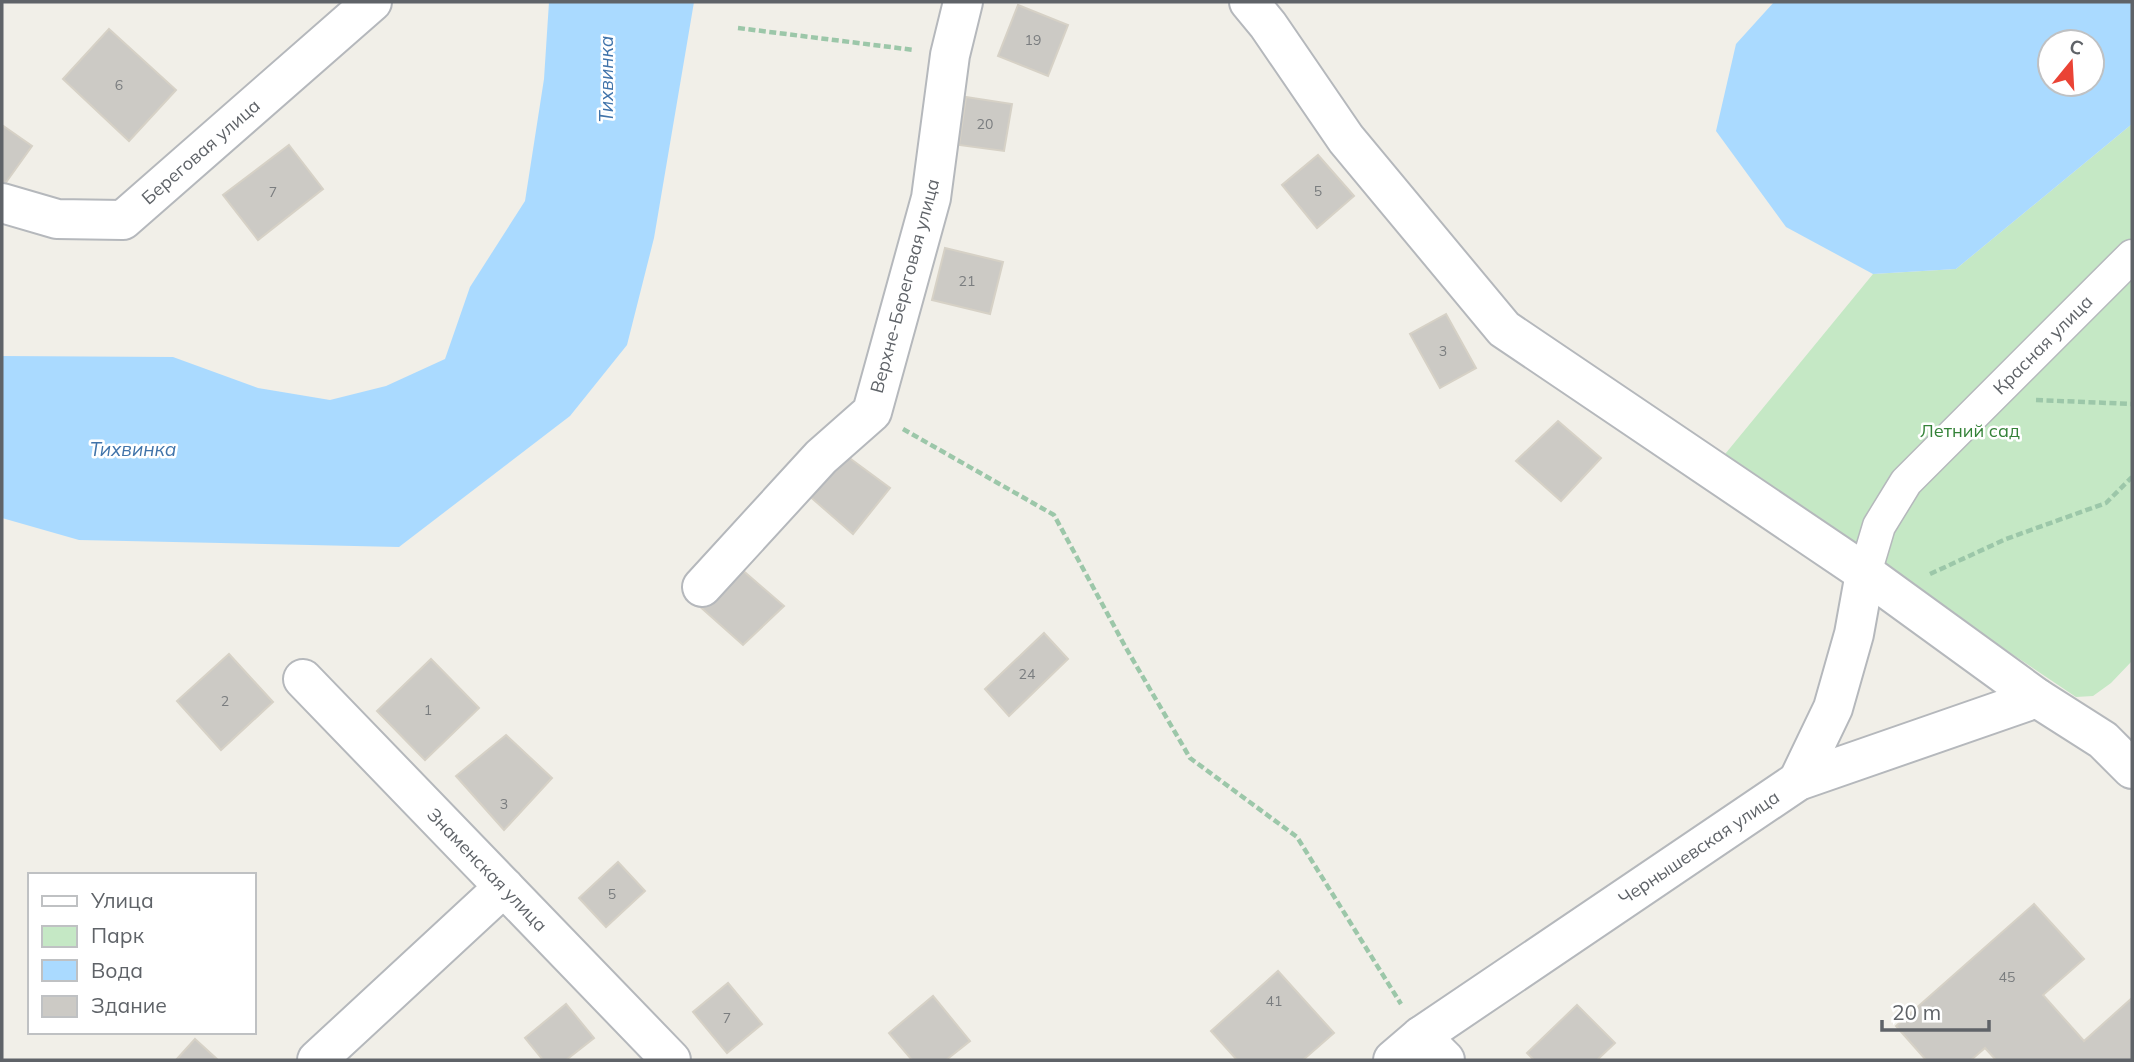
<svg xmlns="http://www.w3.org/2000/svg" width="2134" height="1062" font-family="Mulish,sans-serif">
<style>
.green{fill:#c5e8c5}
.water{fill:#aadaff;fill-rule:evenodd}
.building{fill:#cccac5;stroke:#d6d1c6;stroke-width:2}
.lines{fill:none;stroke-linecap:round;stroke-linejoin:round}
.pedestrian-casing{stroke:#b5b8bc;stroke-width:35}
.minor-casing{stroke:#b5b8bc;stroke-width:42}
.path{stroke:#9cc7a9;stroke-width:4.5;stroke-dasharray:7 3.5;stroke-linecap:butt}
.pedestrian{stroke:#fff;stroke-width:32}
.minor{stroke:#fff;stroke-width:38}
.labels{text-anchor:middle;stroke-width:5;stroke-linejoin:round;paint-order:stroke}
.number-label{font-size:14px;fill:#7a7d7f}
.street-label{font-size:18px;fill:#5f6368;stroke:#fff}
.park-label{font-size:18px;fill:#348238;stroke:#fff}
.water-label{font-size:19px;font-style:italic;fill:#4174aa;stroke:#fff}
</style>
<rect width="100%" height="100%" fill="#f1efe8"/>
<polygon class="green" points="2132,124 2132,661 2111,683 2093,696 2076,697 1721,459 1873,274 1956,269"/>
<g class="water">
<polygon points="549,2 694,2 654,238 627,345 570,416 399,547 79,540 2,518 2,356 173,357 258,388 330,400 386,386 445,359 470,287 525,201 544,79"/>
<path d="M1774,2H2132V124L1956,269L1873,274L1786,227L1716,131L1736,44ZM2050,42H2092V84H2050Z"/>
</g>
<g class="building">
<polygon points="1018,5 1068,25 1048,76 998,56"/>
<polygon points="109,29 176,90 129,141 63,79"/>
<polygon points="966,97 1012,104 1004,151 959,145"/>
<polygon points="2,125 32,146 2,188"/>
<polygon points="289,145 323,189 258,240 223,195"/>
<polygon points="1318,155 1354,196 1317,228 1282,185"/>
<polygon points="945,248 1003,262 990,314 932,300"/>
<polygon points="1446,314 1476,368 1440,388 1410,334"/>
<polygon points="1558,421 1601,458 1561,501 1516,461"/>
<polygon points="844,454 890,488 853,534 807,494"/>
<polygon points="740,568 784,606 743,645 697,604"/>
<polygon points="1044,633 1068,659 1009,716 985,689"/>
<polygon points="229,654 273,702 221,750 177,701"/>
<polygon points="431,659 479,708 425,760 377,711"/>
<polygon points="506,735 552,778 504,830 456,776"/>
<polygon points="618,862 645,891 606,927 579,898"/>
<polygon points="2034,904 2084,959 2043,995 2084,1041 2132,998 2132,1060 1996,1060 1985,1048 1971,1060 1926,1060 1896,1026"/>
<polygon points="1278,971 1334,1033 1303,1060 1237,1060 1211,1031"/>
<polygon points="728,983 762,1024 727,1053 693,1012"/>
<polygon points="933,996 970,1041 946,1060 912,1060 889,1033"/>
<polygon points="566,1004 594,1038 566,1060 543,1060 525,1038"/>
<polygon points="1577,1005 1615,1043 1597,1060 1534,1060 1527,1053"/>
<polygon points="195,1039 218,1060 176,1060"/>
</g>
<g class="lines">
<defs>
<polyline id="pedestrian" points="1865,573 1879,526 1906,482 2132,256"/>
<g id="minor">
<polyline points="1249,2 1268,25 1346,139 1504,329 1865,573 2037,698 2103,740 2132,769"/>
<polyline points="2,203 57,219 123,220 372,2"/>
<polyline points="702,587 821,457 872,412 931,198 950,55 963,2"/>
<polyline points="303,679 671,1060"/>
<polyline points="1798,781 1833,708 1854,634 1865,573"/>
<polyline points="1421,1036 1445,1060"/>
<polyline points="317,1060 504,887"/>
<polyline points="1393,1060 1421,1036 1798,781 2037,698"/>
</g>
</defs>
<use href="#pedestrian" class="pedestrian-casing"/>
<use href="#minor" class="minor-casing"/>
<g class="path">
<polyline points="738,28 914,50"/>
<polyline points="2036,400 2132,404"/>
<polyline points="903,429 1054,515 1126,648 1190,758 1297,837 1401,1004"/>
<polyline points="1930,574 2006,539 2106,503 2132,477"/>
</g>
<use href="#pedestrian" class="pedestrian"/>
<use href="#minor" class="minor"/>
</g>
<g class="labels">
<g class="number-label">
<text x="1033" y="45">19</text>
<text x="119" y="90">6</text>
<text x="985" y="129">20</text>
<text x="1318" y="196">5</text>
<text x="273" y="197">7</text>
<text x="967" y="286">21</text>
<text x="1443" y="356">3</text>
<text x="1027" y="679">24</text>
<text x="225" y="706">2</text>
<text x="428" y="715">1</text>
<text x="504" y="809">3</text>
<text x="612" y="899">5</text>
<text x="2007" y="982">45</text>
<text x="1274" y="1006">41</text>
<text x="727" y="1023">7</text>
</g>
<g class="street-label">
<text transform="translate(201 152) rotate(-41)" y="6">Береговая улица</text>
<text transform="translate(905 286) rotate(-75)" y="6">Верхне-Береговая улица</text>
<text transform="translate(2043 345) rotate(-45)" y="6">Красная улица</text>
<text transform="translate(1699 848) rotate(-34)" y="6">Чернышевская улица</text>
<text transform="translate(487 870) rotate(46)" y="6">Знаменская улица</text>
</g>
<g class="park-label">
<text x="1970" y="437">Летний сад</text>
</g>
<g class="water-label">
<text transform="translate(606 79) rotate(-90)" y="7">Тихвинка</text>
<text x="133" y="456">Тихвинка</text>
</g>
</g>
<rect width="2134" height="1062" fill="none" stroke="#5f6368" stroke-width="7"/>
<rect x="28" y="873" width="228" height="161" fill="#ffffff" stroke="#bfc1c3" stroke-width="2"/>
<rect x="42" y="896" width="35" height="10" fill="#ffffff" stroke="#bfc1c3" stroke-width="2"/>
<text x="91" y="908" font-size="21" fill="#5f6368">Улица</text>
<rect x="42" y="926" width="35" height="21" fill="#c5e8c5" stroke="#bfc1c3" stroke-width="2"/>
<text x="91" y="943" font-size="21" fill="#5f6368">Парк</text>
<rect x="42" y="960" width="35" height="21" fill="#aadaff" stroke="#bfc1c3" stroke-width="2"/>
<text x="91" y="978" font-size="21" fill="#5f6368">Вода</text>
<rect x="42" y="996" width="35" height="21" fill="#cccac5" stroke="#bfc1c3" stroke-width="2"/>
<text x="91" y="1013" font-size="21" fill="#5f6368">Здание</text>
<g transform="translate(2071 63) rotate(18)"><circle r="33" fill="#ffffff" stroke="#bfc1c3" stroke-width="2"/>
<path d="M0-5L12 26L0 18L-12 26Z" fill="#ea4335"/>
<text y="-10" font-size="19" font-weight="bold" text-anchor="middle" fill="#5f6368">С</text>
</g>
<path d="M1882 1020v10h107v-10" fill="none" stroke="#5f6368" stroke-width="3.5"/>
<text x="1892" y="1020" font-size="21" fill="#5f6368" stroke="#ffffff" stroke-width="5" paint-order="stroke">20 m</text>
</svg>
